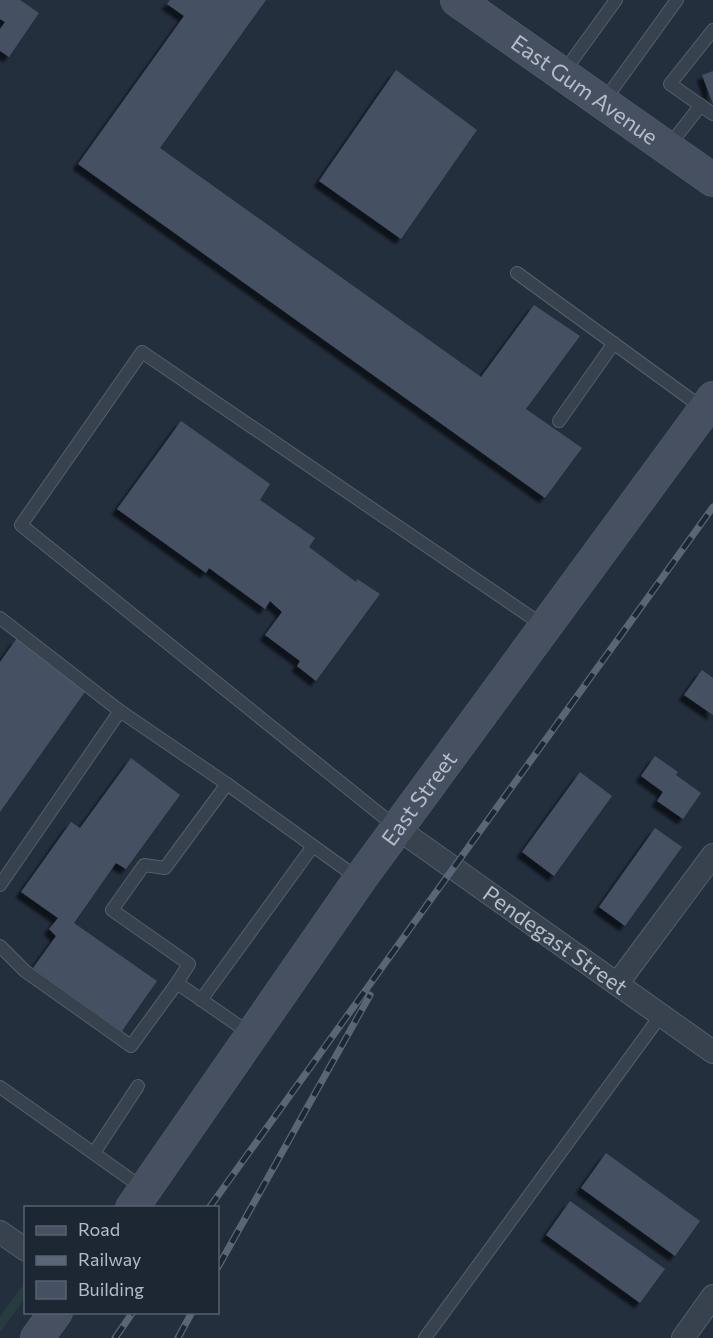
<svg xmlns="http://www.w3.org/2000/svg" width="713" height="1338" font-family="Commissioner,sans-serif">
<style>
.green{fill:#263c3f}
.building{fill:#455162;filter:url(#shadow)}
.lines{fill:none;stroke-linecap:round;stroke-linejoin:round}
.lane-casing{stroke:#565f6c;stroke-width:14}
.street-casing{stroke:#565f6c;stroke-width:24}
.secondary-casing{stroke:#565f6c;stroke-width:34}
.lane{stroke:#38414e;stroke-width:12}
.street{stroke:#38414e;stroke-width:22}
.secondary{stroke:#465061;stroke-width:33}
.rail-casing{stroke:#5a6575;stroke-width:7}
.rail{stroke:#1d2633;stroke-width:4.5;stroke-dasharray:14;stroke-linecap:butt}
.labels{text-anchor:middle;stroke-width:5;stroke-linejoin:round;paint-order:stroke}
.street-label{font-size:22px;fill:#b4bcc9;stroke:#1d2633}
</style>
<defs>
<filter id="shadow"><feDropShadow dx="-5.5" dy="5.5" stdDeviation="1.5" flood-color="#0009"/></filter>
</defs>
<rect width="100%" height="100%" fill="#242f3e"/>
<polygon class="green" points="25,1282 25,1298 0,1332 0,1317"/>
<g class="building">
<polygon points="0,0 20,0 39,13 9,57 0,51 0,29 5,22 0,19"/>
<polygon points="170,0 266,0 160,148 481,377 534,305 580,336 526,409 582,448 545,498 78,164 184,16 167,4"/>
<polygon points="396,70 477,130 401,239 319,181"/>
<polygon points="713,71 713,104 702,75"/>
<polygon points="181,421 270,484 260,500 315,538 309,547 356,582 357,579 380,594 316,681 297,666 300,661 265,635 282,612 270,601 265,609 209,568 206,573 117,509"/>
<polygon points="17,638 87,689 0,812 0,662"/>
<polygon points="702,670 713,678 713,715 684,695"/>
<polygon points="655,756 678,772 676,775 701,793 683,819 657,801 663,792 641,776"/>
<polygon points="131,758 180,795 126,869 116,863 74,923 157,981 122,1031 33,968 56,936 49,929 58,918 21,892 71,822 80,828"/>
<polygon points="580,772 612,796 554,876 522,852"/>
<polygon points="655,828 682,847 625,926 599,907"/>
<polygon points="606,1153 700,1221 675,1256 581,1188"/>
<polygon points="570,1201 665,1269 640,1303 546,1235"/>
</g>
<g class="lines">
<defs>
<g id="lane">
<polyline points="713,30 670,84 713,114"/>
<polyline points="563,73 616,0"/>
<polyline points="604,101 677,0"/>
<polyline points="668,147 701,105"/>
<polyline points="517,273 704,409"/>
<polyline points="559,421 614,343"/>
<polyline points="0,618 120,711 227,784"/>
<polyline points="396,827 21,525 142,352 544,626"/>
<polyline points="0,885 120,711"/>
<polyline points="0,946 25,971 131,1046 177,983 252,1035"/>
<polyline points="177,983 189,964 112,910 144,865 165,868 227,784 359,879"/>
<polyline points="201,1000 313,846"/>
<polyline points="0,1087 144,1189"/>
<polyline points="94,1153 138,1086"/>
<polyline points="425,1338 661,1015"/>
</g>
<g id="street">
<path id="s1" d="M397,828L713,1052"/>
<polyline points="617,984 713,855"/>
<polyline points="0,1232 26,1250"/>
<polyline points="683,1338 713,1296"/>
</g>
<g id="secondary">
<path id="s2" d="M457,0L713,180"/>
<path id="s3" d="M132,1208L360,879L713,398"/>
<polyline points="37,1338 56,1312"/>
</g>
</defs>
<use href="#lane" class="lane-casing"/>
<use href="#street" class="street-casing"/>
<use href="#secondary" class="secondary-casing"/>
<use href="#lane" class="lane"/>
<use href="#street" class="street"/>
<use href="#secondary" class="secondary"/>
<defs>
<g id="rail">
<polyline points="209,1208 713,507"/>
<polyline points="218,1267 370,995"/>
<polyline points="115,1338 133,1312"/>
<polyline points="178,1338 192,1312"/>
</g>
</defs>
<use href="#rail" class="rail-casing"/>
<use href="#rail" class="rail"/>
</g>
<g class="labels">
<g class="street-label">
<text dy="8" stroke="none"><textPath href="#s2" startOffset="156">East Gum Avenue</textPath></text>
<text dy="8" stroke="none"><textPath href="#s3" startOffset="500">East Street</textPath></text>
<text dy="8" stroke="none"><textPath href="#s1" startOffset="194">Pendegast Street</textPath></text>
</g>
</g>
<rect x="24" y="1206" width="195" height="108" fill="#1d2633" stroke="#59626f" stroke-width="1.5"/>
<rect x="36" y="1226" width="30" height="9" fill="#465061" stroke="#59626f" stroke-width="1.5"/>
<text x="78" y="1236" font-size="18" fill="#b4bcc9">Road</text>
<rect x="36" y="1256" width="30" height="9" fill="#5a6575" stroke="#59626f" stroke-width="1.5"/>
<text x="78" y="1266" font-size="18" fill="#b4bcc9">Railway</text>
<rect x="36" y="1281" width="30" height="18" fill="#455162" stroke="#59626f" stroke-width="1.5"/>
<text x="78" y="1296" font-size="18" fill="#b4bcc9">Building</text>
</svg>
